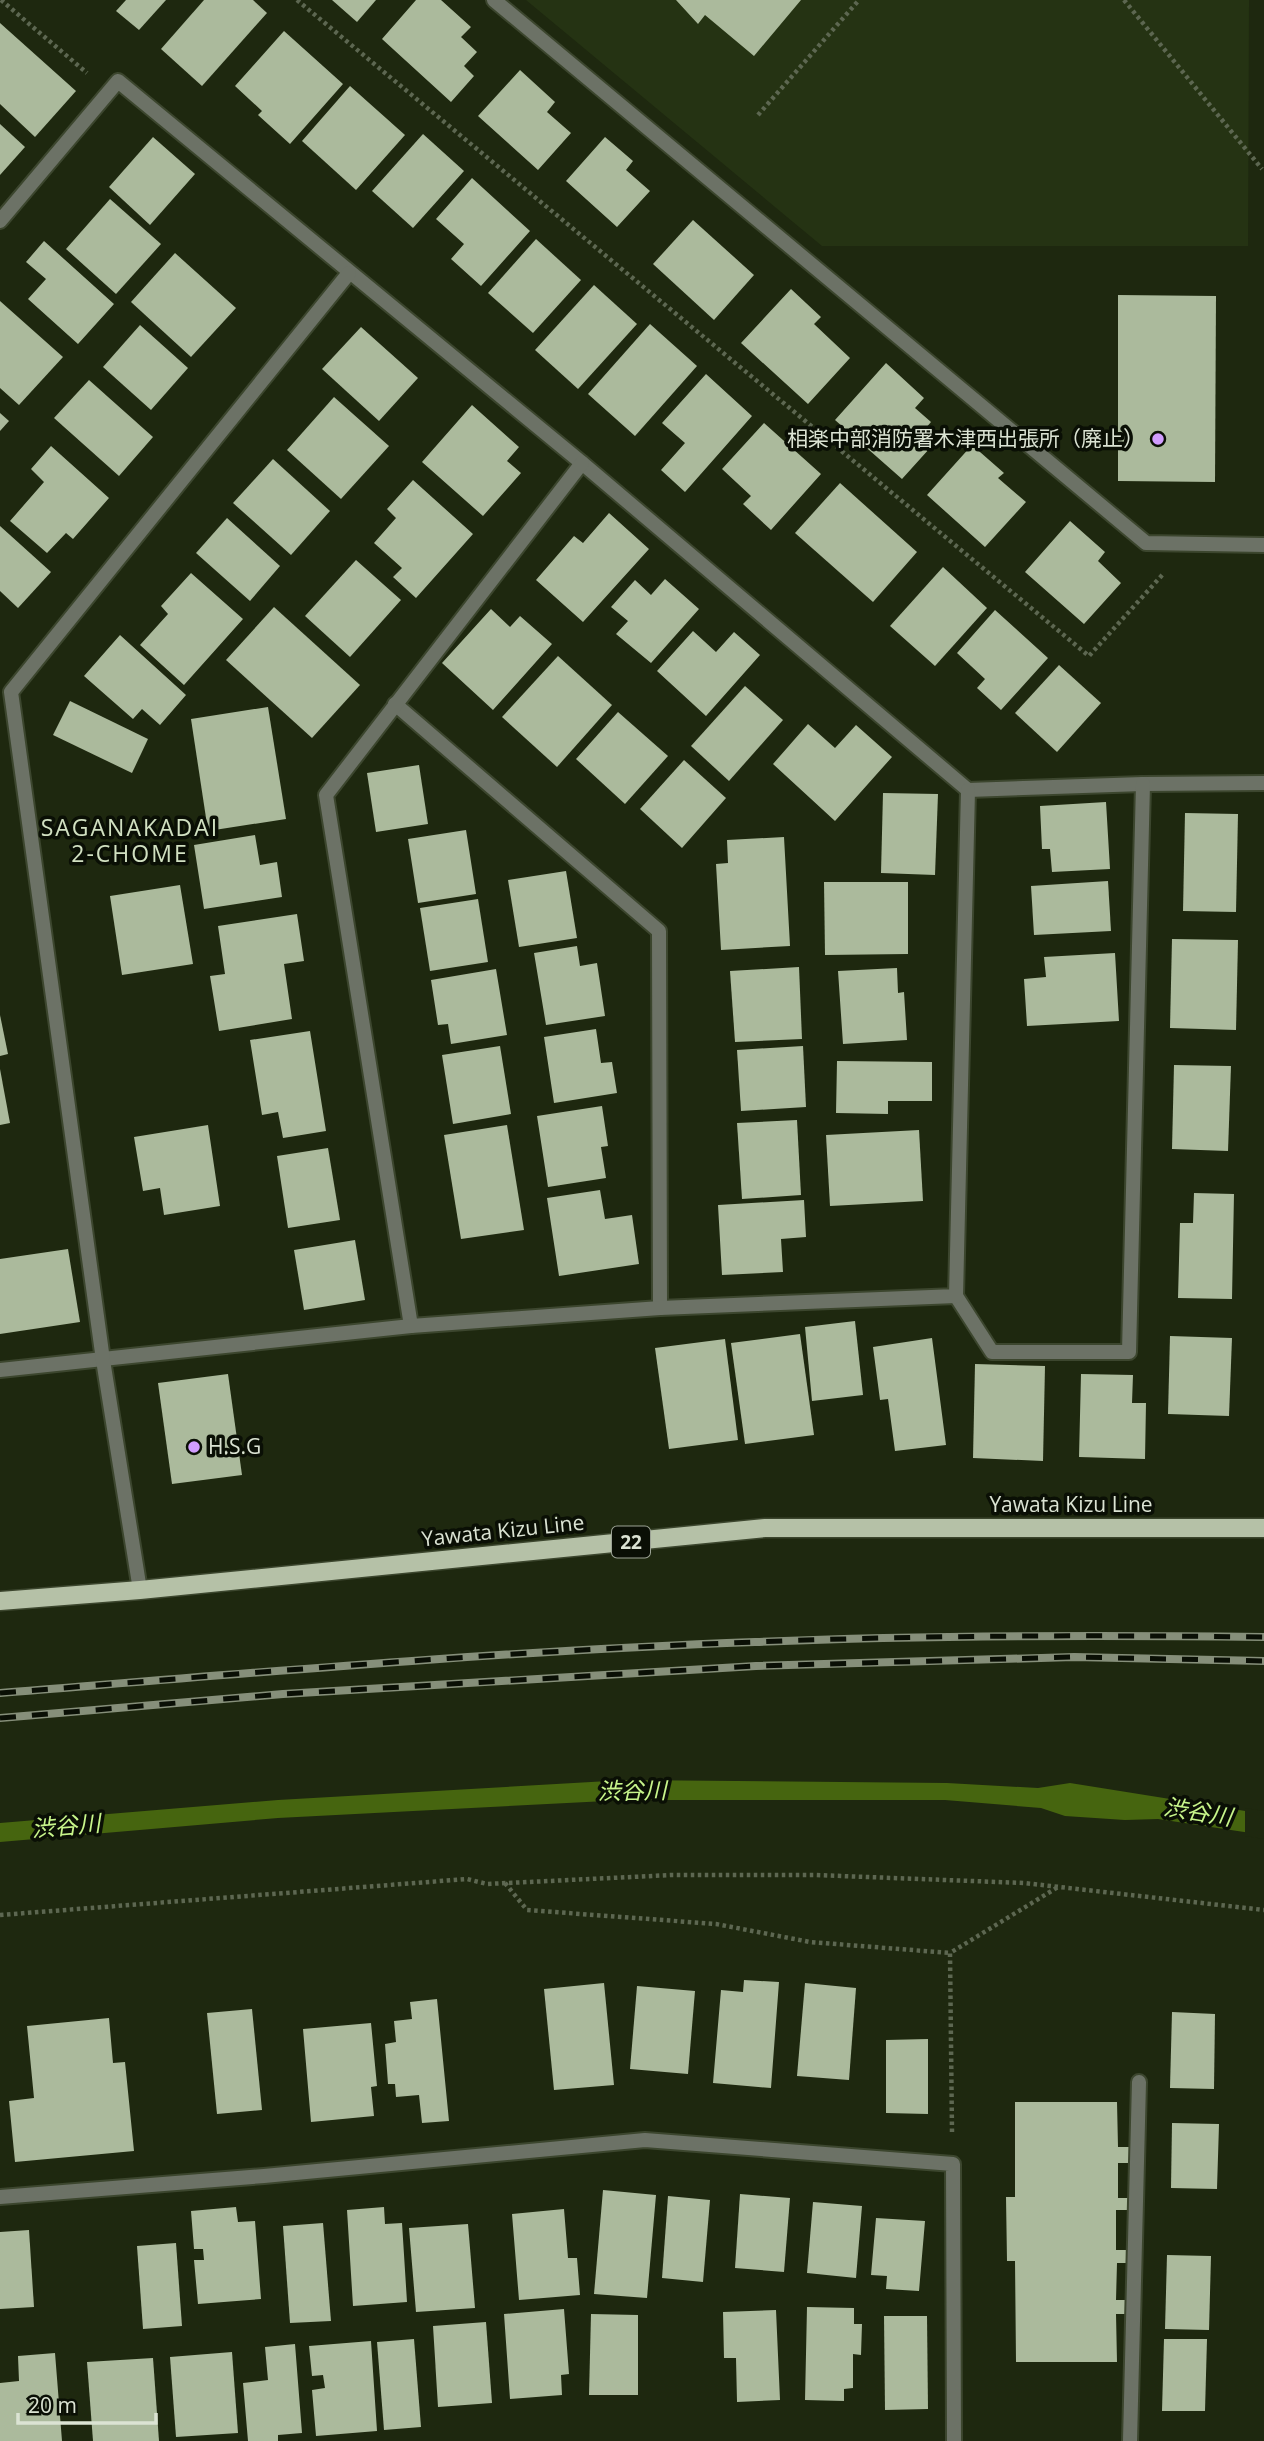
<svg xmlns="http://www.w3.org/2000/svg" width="1264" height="2441" font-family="'Open Sans','Noto Sans JP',sans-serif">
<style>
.built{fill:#253313}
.water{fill:#46650f}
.pier{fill:#1e280f}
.building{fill:#abba9c}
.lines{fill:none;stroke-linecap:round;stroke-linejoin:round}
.street-casing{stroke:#3c462e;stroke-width:18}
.primary-casing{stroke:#3c462e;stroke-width:21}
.path{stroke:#5d6751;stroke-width:4.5;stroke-dasharray:3.5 3.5;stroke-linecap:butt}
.street{stroke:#6c7266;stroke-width:14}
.primary{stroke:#b5c1a7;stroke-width:18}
.rail-casing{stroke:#868f7a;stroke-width:8}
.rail{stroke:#0a0f05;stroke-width:5;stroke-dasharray:16;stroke-linecap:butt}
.poi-dot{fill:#d19dfe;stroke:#0a0f05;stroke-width:2.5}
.labels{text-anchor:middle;stroke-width:7;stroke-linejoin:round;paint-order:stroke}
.shield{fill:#0a0f05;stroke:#9ca395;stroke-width:2}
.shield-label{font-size:19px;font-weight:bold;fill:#dbe3d3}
.poi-label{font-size:21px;fill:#dbe3d3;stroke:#0a0f05;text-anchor:end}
.street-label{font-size:21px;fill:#dbe3d3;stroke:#0a0f05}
.neighbourhood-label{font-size:23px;letter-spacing:2px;fill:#d1e0c1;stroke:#0a0f05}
.water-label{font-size:23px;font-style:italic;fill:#c8f68b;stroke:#0a0f05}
</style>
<rect width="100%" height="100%" fill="#1e280f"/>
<polygon class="built" points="526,0 1249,0 1248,246 822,246"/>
<polygon class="water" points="626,1780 947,1783 1038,1788 1070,1783 1264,1814 1264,1835 1158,1819 1125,1820 1065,1816 1041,1808 945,1800 626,1800 278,1818 0,1842 0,1823 278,1800"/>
<polygon class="pier" points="1245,1808 1264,1811 1264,1839 1245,1836"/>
<g class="building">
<polygon points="126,0 166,0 139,30 116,11"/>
<polygon points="204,0 253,0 267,13 202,86 161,49"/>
<polygon points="332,0 376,0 357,22"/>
<polygon points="416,0 441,0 471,27 461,37 477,52 464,66 474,76 451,102 382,39"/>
<polygon points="676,0 801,0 754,56 705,15 698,24"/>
<polygon points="0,23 76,91 35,137 0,104"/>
<polygon points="284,31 343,84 290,144 258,115 262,111 235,86"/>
<polygon points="520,70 555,102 547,112 571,133 538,170 478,116"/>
<polygon points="350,86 405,135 356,190 302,141"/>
<polygon points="0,124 25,147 0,175"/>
<polygon points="423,134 464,171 413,228 372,191"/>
<polygon points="153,137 195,174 150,225 109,187"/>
<polygon points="605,137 633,161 626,170 650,191 617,227 566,181"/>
<polygon points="472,178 530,231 481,286 451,259 464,244 436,219"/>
<polygon points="110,199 161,244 116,294 66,249"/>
<polygon points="693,220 754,275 714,320 653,264"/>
<polygon points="536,239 581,280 533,333 488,293"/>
<polygon points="44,241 114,304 78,344 28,299 46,279 26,262"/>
<polygon points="175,253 236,308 191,357 131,302"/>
<polygon points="594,285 637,324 578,389 535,350"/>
<polygon points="791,289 821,317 814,324 850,358 808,404 741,343"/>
<polygon points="1118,295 1216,296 1215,482 1118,481"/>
<polygon points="0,301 63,357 19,405 0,388"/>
<polygon points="650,324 697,366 635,436 588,394"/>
<polygon points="140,325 188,368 151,410 103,367"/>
<polygon points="361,327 418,378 379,421 322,369"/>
<polygon points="886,363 924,398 915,408 931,422 918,437 930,448 902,479 835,420"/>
<polygon points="706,374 752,416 685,492 661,470 685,443 662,423"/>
<polygon points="89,380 153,437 119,476 54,418"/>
<polygon points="334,397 389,446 341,499 287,450"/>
<polygon points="472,405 519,447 507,461 521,473 483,516 422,462"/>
<polygon points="0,413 9,421 0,431"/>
<polygon points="764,423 821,474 771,530 743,504 751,496 722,469"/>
<polygon points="972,445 1004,473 998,478 1026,502 985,547 927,495"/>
<polygon points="51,446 109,498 73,539 66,533 47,553 10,521 44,482 31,469"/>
<polygon points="273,459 330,511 291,555 233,503"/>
<polygon points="413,480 473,534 416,598 393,577 402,568 374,543 396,518 387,509"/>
<polygon points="840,483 917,552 873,602 795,533"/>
<polygon points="609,513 649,549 583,622 536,580 574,536 583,543"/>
<polygon points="227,518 280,566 250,601 196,553"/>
<polygon points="1070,521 1105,552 1098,561 1121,583 1084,624 1025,572"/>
<polygon points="0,526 51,572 18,608 0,591"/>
<polygon points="356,560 401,600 350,657 305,616"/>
<polygon points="943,567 987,608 935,666 890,626"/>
<polygon points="191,573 243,619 184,685 140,645 168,614 161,606"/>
<polygon points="665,579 699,609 651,663 616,634 628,621 611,607 635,580 651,595"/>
<polygon points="274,607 360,685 312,738 226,660"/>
<polygon points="491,609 510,627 520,616 552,644 493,710 442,663"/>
<polygon points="995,610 1048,658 1001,710 977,688 985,679 957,653"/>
<polygon points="693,631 716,652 734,632 760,655 706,716 657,671"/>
<polygon points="120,635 186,695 160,725 142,709 133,719 84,676"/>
<polygon points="558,656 612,705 557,767 502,717"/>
<polygon points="1059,665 1101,703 1057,752 1015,713"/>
<polygon points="745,686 783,720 729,781 691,746"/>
<polygon points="70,701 148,739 132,773 53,735"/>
<polygon points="268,707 286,819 208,831 191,719"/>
<polygon points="618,712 668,756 625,804 576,759"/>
<polygon points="808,724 835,748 856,725 892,757 835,821 773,764"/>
<polygon points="684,760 726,798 682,848 640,809"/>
<polygon points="419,765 428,824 376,832 367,773"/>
<polygon points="883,793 938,794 935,875 881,873"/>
<polygon points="1106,802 1110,869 1052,872 1050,849 1042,849 1040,806"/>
<polygon points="1185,813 1238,814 1236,912 1183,911"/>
<polygon points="466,830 476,894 418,903 408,839"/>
<polygon points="255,835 260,865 277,862 282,897 204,909 194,845"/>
<polygon points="784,837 790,946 721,950 716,864 728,863 727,840"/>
<polygon points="566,871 577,938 519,947 508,880"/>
<polygon points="1108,881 1111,931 1034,935 1031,886"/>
<polygon points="824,882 908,882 908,954 825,955"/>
<polygon points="180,885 193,964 122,975 110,896"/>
<polygon points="478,899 488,962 430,971 420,908"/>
<polygon points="297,914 304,961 284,964 292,1019 219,1031 210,976 225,974 218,926"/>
<polygon points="1172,939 1238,940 1236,1030 1170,1028"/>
<polygon points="577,946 580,966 597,963 605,1016 546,1025 534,953"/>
<polygon points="1115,953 1119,1021 1027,1026 1024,979 1046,977 1044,957"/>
<polygon points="799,967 802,1039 735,1042 730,971"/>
<polygon points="897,968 898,993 904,992 907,1040 843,1044 838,971"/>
<polygon points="496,969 507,1035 451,1044 448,1024 438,1025 431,980"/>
<polygon points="0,1015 8,1054 0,1056"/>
<polygon points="596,1029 601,1063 612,1062 617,1093 554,1103 544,1037"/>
<polygon points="310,1031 326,1131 283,1138 278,1112 262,1115 250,1040"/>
<polygon points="500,1046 511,1114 453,1124 442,1055"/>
<polygon points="803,1046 806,1107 741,1111 737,1050"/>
<polygon points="837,1061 932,1062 932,1101 888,1101 888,1114 836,1113"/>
<polygon points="1174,1065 1231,1066 1228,1151 1172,1149"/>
<polygon points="0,1069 10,1123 0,1125"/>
<polygon points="602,1106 608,1146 601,1147 606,1178 548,1187 537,1116"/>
<polygon points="797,1120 801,1195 742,1199 737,1123"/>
<polygon points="208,1125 220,1206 164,1215 160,1188 143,1191 134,1137"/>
<polygon points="507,1125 524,1230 461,1239 444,1135"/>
<polygon points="919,1130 923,1201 830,1206 826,1135"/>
<polygon points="328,1148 340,1220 288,1228 277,1156"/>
<polygon points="600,1190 605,1219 632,1215 639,1264 559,1276 547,1198"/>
<polygon points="1194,1193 1234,1194 1232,1299 1178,1298 1180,1223 1193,1223"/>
<polygon points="804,1200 806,1237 781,1239 783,1272 722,1275 718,1205"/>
<polygon points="355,1240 365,1300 304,1310 294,1250"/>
<polygon points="68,1249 80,1322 0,1334 0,1259"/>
<polygon points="855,1321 863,1395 812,1401 805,1327"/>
<polygon points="800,1334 814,1435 745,1444 731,1343"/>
<polygon points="1170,1336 1232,1338 1229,1416 1168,1414"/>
<polygon points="932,1338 946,1445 895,1451 888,1399 880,1400 873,1347"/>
<polygon points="725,1339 738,1440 669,1449 655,1348"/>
<polygon points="975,1364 1045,1366 1043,1461 973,1458"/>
<polygon points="228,1374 242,1475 172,1484 158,1383"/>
<polygon points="1081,1374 1133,1375 1132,1403 1146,1403 1145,1459 1079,1457"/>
<polygon points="744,1980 779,1982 771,2088 713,2083 721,1990 743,1992"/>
<polygon points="604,1983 614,2085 554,2090 544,1989"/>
<polygon points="805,1983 856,1988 849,2080 797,2076"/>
<polygon points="637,1986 695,1991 688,2074 630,2069"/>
<polygon points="437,1999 449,2121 422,2123 419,2095 396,2097 395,2084 388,2084 385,2044 396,2042 394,2021 412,2019 410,2002"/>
<polygon points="252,2009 262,2110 217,2114 207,2013"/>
<polygon points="1172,2012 1215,2014 1214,2089 1170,2088"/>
<polygon points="109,2018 113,2063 125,2062 134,2151 15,2162 9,2101 34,2098 27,2026"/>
<polygon points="371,2023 377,2086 371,2087 374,2116 311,2122 303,2029"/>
<polygon points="928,2039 928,2114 886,2113 886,2040"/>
<polygon points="1015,2102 1117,2102 1118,2147 1133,2147 1133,2163 1118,2163 1118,2198 1131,2198 1131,2210 1116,2210 1116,2250 1130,2250 1130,2263 1117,2263 1116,2300 1131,2300 1130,2314 1116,2314 1117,2362 1016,2362 1015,2261 1007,2261 1006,2197 1015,2197"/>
<polygon points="1172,2123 1219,2124 1217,2189 1171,2188"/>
<polygon points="603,2190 656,2195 647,2298 594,2294"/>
<polygon points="740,2194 790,2198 784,2272 735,2268"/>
<polygon points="668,2196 710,2200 703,2282 662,2278"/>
<polygon points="813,2202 862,2206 856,2278 807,2273"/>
<polygon points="236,2207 238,2222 255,2221 261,2299 198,2304 194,2260 204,2260 203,2249 194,2249 191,2211"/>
<polygon points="384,2207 385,2224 402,2223 407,2302 353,2306 347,2210"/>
<polygon points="564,2209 568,2258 577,2258 580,2295 519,2300 512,2214"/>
<polygon points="876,2218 925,2221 919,2291 886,2289 887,2276 871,2275"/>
<polygon points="323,2223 331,2321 290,2323 283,2226"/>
<polygon points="468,2224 475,2308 416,2312 409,2228"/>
<polygon points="29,2230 34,2307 0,2309 0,2232"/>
<polygon points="176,2243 182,2326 143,2329 137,2246"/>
<polygon points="1167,2255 1211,2256 1209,2330 1165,2329"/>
<polygon points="807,2307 854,2308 854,2324 862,2324 861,2355 853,2354 853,2388 844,2389 844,2401 805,2400"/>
<polygon points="564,2309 569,2374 561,2375 562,2395 510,2399 504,2314"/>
<polygon points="776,2310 780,2400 737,2402 736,2358 724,2358 723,2312"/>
<polygon points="591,2314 638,2315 638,2395 589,2395"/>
<polygon points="884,2316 927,2316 928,2409 885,2410"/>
<polygon points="486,2322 492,2403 438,2407 433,2326"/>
<polygon points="414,2339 421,2427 384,2430 377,2342"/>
<polygon points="1164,2339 1207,2339 1205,2411 1162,2411"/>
<polygon points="371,2341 377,2431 316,2436 312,2390 325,2388 323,2375 312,2376 309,2346"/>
<polygon points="295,2344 302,2433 278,2435 278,2441 248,2441 243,2383 268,2380 265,2347"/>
<polygon points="232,2352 238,2433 176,2437 170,2357"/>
<polygon points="55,2353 62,2441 0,2441 0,2383 19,2381 18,2356"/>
<polygon points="153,2358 159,2441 93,2441 87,2362"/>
</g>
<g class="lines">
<defs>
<g id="street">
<polyline points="494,0 1146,543 1264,545"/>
<polyline points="0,221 118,81 582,463 968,790 1143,784 1264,783"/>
<polyline points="395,704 659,931 660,1308"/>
<polyline points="956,1296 992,1352 1129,1352 1143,784"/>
<polyline points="411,1326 326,795 582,463"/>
<polyline points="0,1370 411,1326 660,1308 956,1296 968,790"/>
<polyline points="140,1590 103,1360 11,692 349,273"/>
<polyline points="0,2197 264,2176 645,2140 953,2164 954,2441"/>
<polyline points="1130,2441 1139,2082"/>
</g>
<polyline id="primary" points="0,1601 140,1590 765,1528 1264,1528"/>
</defs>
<use href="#street" class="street-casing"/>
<use href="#primary" class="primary-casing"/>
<g class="path">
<polyline points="1,0 87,73"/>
<polyline points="297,0 1089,656 1164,573"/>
<polyline points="1124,0 1262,169"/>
<polyline points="758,115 859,0"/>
<polyline points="505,1883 527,1910 716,1924 810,1942 950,1953"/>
<polyline points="0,1915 467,1879 487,1884 672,1875 815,1875 1024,1883 1264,1910"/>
<polyline points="952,2132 950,1953 1058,1887"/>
</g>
<use href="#street" class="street"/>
<use href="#primary" class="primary"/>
<defs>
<g id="rail">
<path d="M0,1693C251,1673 503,1651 755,1642C925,1635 1094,1635 1264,1637"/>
<polyline points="0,1718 283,1694 756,1666 1074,1657 1264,1661"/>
</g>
</defs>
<use href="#rail" class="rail-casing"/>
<use href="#rail" class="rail"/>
</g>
<g class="poi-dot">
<circle cx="1158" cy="439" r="7"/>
<circle cx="194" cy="1447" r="7"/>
</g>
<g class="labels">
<rect class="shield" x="612" y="1526.5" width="38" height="31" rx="5"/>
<g class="shield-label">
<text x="631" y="1549">22</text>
</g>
<g class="poi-label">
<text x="1144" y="446">相楽中部消防署木津西出張所（廃止）</text>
<text x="208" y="1454" text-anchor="start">H.S.G</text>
</g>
<g class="street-label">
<text x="1071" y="1512">Yawata Kizu Line</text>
<text transform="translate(503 1531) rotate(-6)" y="7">Yawata Kizu Line</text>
</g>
<g class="neighbourhood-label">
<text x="130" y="836">SAGANAKADAI<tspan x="130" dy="26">2-CHOME</tspan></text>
</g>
<g class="water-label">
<text transform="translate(632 1791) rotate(-1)" y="8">渋谷川</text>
<text transform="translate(1198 1812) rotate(9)" y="8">渋谷川</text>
<text transform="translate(66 1826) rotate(-5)" y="8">渋谷川</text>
</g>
</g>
<path d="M18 2413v10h138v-10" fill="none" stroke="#dbe3d3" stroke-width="3.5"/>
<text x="28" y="2413" font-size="21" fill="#dbe3d3" stroke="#0a0f05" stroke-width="5" paint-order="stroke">20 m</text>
</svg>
